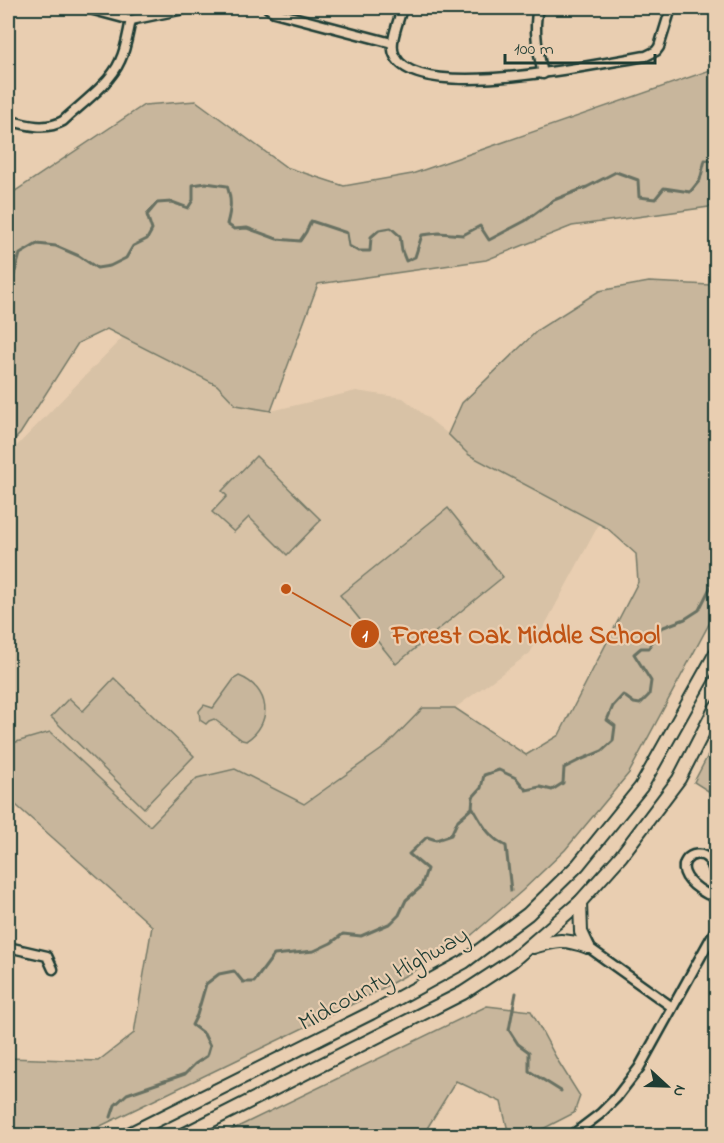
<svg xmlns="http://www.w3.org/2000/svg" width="724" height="1143" font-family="'Indie Flower',sans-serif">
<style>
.built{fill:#d8c2a6}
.green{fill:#c8b69c;stroke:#747a68;stroke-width:1.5}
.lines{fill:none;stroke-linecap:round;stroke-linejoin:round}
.stream{stroke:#687162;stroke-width:3}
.street-casing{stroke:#1f3d34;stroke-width:13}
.primary-casing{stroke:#1f3d34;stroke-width:16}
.street{stroke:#e9ceb1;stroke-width:8}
.primary{stroke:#e9ceb1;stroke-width:12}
.labels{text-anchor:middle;stroke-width:4.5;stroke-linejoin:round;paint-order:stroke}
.street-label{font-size:24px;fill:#1f3d34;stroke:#e9ceb1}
.leader{fill:none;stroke:#c05314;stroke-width:2}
.callout-dot{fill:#c05314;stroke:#e9ceb1;stroke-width:2}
.mark-label{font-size:18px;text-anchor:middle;font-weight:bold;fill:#fff}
.callout-label{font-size:26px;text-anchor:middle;font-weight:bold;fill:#c05314;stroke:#e9ceb1;stroke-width:4.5;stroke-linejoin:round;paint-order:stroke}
</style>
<rect width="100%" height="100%" fill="#e9ceb1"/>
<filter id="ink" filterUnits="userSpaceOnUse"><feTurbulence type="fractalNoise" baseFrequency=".0167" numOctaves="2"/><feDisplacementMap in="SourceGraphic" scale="12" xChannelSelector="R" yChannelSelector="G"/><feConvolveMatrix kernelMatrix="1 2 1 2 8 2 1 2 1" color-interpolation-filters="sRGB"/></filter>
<g filter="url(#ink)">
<polygon class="built" points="123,337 217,385 237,405 271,411 356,391 403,398 448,434 469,455 599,524 530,653 455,708 423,708 385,747 303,805 235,769 197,778 150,826 50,732 13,743 8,748 8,455"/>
<g class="green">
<polygon points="716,68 716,206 572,226 486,260 318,284 271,411 236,405 217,385 107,329 78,343 20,434 8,446 8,196 144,105 196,101 286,167 344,186 412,174"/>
<polygon points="716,273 716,611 629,773 565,850 522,891 458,947 359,1001 82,1135 8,1135 8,1058 98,1061 134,1033 152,926 8,798 8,748 13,743 50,732 150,826 197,778 235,769 304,804 385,747 423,708 455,708 526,755 559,735 638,582 636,554 607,528 469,455 448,434 462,403 539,329 599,291 649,282 710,285"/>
<polygon points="256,456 321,520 287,555 249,517 234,532 212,512 227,496 222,491"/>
<polygon points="448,508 503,577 396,664 340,595"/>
<path d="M239,676C270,688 274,723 246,741L242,740L214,719L209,721L206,724L200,720L199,711L204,705L213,708L234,679Z"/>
<polygon points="114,678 194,756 144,808 51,717 69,698 83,711"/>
<polygon points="716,740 716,796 694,782"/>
<polygon points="487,1006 531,1011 558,1061 580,1096 574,1113 531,1135 509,1135 501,1102 456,1081 423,1135 221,1135"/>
</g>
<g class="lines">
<g class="stream">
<path d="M8,278L14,275L20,254L37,244L56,246L79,256L97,268L110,266L126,258L133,246L147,239L152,230L147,215L157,203L172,202L188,208L193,200V185L206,183L227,186C232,200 231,209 227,224L234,229L247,228L277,239L300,241L306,232L311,221L347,233L349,246L358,251H370L371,237L379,230L391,228L400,236L402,251L406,261L415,257L422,235L439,233L463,235L480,226L489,240L525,221L554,200L587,187L616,172L638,180L639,197L655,199L664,188L690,192L700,180L705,160L716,161"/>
<polyline points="716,550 712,553 716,567"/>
<path d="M473,808C483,825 488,837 506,846L511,891"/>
<polyline points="516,993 509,1030 518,1044 529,1052 529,1071 561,1091"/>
<polyline points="111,1117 115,1105 127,1094 185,1074 195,1064 207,1056 210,1046 204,1034 192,1025 197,1015 206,984 219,974 234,971 243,982 254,982 274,955 314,951 331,943 343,934 361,936 391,923 399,915 406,900 421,887 427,869 409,854 427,837 436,840 451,835 458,820 472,808 473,797 481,788 484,775 499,770 516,778 526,790 540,787 552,790 563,783 564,768 580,760 602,751 613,741 615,726 607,720 613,706 623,695 634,703 640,704 649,695 651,681 634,654 641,648 649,648 653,638 661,628 685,619 699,610 716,576"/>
</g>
<defs>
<g id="street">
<polyline points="86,8 131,20 189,8"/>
<polyline points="268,8 274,12 392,43"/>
<path d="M402,8C399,21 388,44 395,56C418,104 601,63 646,56L656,51L659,47L671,8"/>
<path d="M538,8C533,30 538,52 543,74"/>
<path d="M8,120C26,125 45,131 63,121C81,104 110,84 120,61C126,49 128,33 131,20"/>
<path d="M716,876C714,871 712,863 708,859C695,845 666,866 699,889C705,893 709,896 716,896"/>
<polyline points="8,947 47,956 53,969"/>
<polyline points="588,947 672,1007"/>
<polyline points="571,1136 600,1114 616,1098 639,1068 716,929"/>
</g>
<g id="primary">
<polyline points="580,902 581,932 588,947"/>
<path d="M533,947C557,940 563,938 588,947"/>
<polyline points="125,1136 371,1013 464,962 528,914 578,865 641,787 716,653"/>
<polyline points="181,1136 463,993 512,961 580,902 621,856 679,779 716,707"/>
</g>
</defs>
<use href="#street" class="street-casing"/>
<use href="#primary" class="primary-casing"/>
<use href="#street" class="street"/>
<use href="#primary" class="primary"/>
</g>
</g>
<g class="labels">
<g class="street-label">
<text transform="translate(383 978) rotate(-29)" y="8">Midcounty Highway</text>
</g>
</g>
<path class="leader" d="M286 589L365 634"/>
<g class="callout-dot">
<circle cx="286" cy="589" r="6"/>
<circle cx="365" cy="634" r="15"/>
</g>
<g class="mark-label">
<text x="365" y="641">1</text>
</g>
<g class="callout-label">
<text x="526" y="643">Forest Oak Middle School</text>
</g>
<rect width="724" height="1143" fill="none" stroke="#e9ceb1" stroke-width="30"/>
<rect x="15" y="15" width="694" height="1113" fill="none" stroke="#1f3d34" stroke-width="2" filter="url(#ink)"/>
<g transform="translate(667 1086) rotate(112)" stroke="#e9ceb1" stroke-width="4.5" paint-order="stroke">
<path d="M0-4.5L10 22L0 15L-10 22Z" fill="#1f3d34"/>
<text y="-9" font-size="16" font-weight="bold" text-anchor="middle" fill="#1f3d34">N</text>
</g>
<path d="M505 54v9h150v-9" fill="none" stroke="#1f3d34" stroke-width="3"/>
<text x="514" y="54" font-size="18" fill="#1f3d34" stroke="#e9ceb1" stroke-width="4.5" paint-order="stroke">100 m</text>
</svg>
